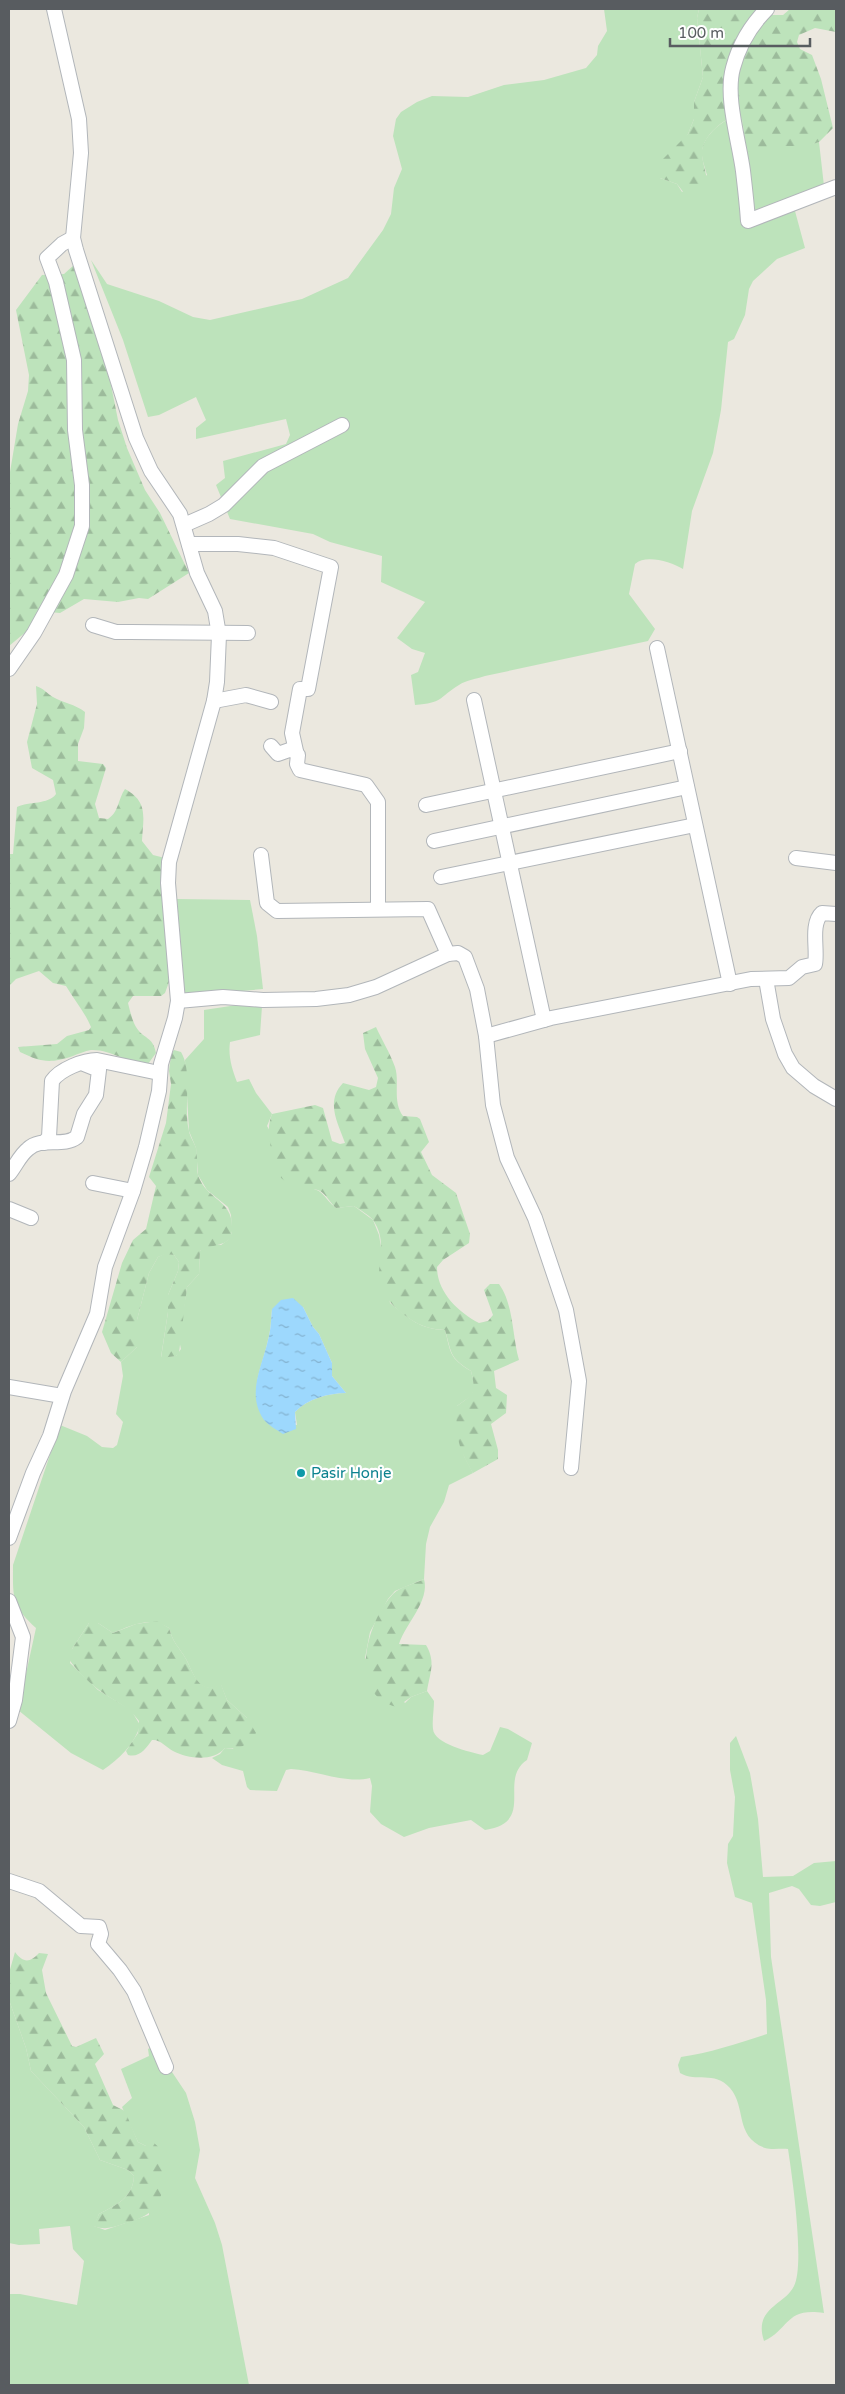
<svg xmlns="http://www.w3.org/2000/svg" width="845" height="2394" font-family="'Varela Round',sans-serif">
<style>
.grass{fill:#bde3bb;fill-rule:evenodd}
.forest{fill:url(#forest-firs)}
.water{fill:url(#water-ripples)}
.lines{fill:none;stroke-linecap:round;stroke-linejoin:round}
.minor-casing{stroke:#b2b6ba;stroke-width:16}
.minor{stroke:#fff;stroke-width:14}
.culture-dot{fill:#0f9aa8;stroke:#fff;stroke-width:2}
.labels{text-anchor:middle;stroke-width:4.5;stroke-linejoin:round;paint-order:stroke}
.culture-label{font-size:15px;fill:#0d838f;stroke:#fff;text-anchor:start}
</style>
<defs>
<pattern id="forest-firs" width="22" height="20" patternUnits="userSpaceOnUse" patternTransform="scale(1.25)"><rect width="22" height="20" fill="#bde3bb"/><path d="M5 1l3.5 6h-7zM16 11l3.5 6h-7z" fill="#9cbb9b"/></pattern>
<pattern id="water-ripples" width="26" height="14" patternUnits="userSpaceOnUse" patternTransform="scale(1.25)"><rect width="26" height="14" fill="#9dd8fd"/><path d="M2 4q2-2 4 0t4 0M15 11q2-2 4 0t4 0" fill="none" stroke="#83b2d0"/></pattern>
</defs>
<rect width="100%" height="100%" fill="#ebe8df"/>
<g class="grass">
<path d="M604,9H699L697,18L703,77L694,102V119L688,134L660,178L677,184L682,192L707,175C705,167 701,158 702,150C704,135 725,117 739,116L742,119L744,133C770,143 791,151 819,142L824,186L792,200L805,248L777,259L753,281L749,289L745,315L734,339L728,342L721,410L713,453L692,511L683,569C671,562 646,554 635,564L629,594L655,629L648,641L485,676C477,679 466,680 459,685C438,698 443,703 415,705L411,675L418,672L425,653L412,649L397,638L425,602L381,582L382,556L330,542L313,534L230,519L216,485L225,478L223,461L286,444L290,435L286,419L196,439V428L206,420L196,397L159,415L148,417L123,340L91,260L107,284L159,301L193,317L210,320L302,299L348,278L383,230L391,214L394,188L402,169L393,136L396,119L401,112L417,102L432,96L468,97L504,85L544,80L586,68L597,55L598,46L607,31Z"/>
<polygon points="177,899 250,900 257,936 263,989 185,996"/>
<path d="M237,1005L262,1006L260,1035L230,1042C228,1056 232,1069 237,1082L249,1079L256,1093L272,1114L267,1126L302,1188C324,1187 322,1197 336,1208L354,1206L373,1220L379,1235L390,1303C410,1319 419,1329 445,1330C451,1353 449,1358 471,1371L475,1388L471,1396L457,1406L464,1456L473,1473L449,1485L444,1502L430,1527L426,1544L424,1579L395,1591L388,1599L370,1632L365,1658L405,1703L411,1697L427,1691L434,1701C434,1710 432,1720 433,1729C434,1744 470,1752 483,1755L490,1751L500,1727L508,1729L532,1743L527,1760C497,1780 537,1822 485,1830L471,1820L429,1828L404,1837L381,1824L370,1812L372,1786L370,1778C344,1784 316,1770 291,1769L286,1770L277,1791L250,1790L247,1787L243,1771L222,1765L212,1758L220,1754L225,1748L233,1749L247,1718L227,1700L221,1685C198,1696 194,1674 186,1659C178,1645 174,1645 169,1628C150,1616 132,1625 113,1633L98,1623H89L72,1649L70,1663L98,1690L131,1710L140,1725C135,1744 119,1759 103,1770L71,1753L18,1710L36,1628C11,1605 13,1597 13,1565L60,1425L87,1436L102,1447L113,1448L117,1445L123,1422L116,1414L123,1376L121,1362L137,1347V1320L149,1273L158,1257L166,1253L174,1255L179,1262L178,1271L168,1295V1312L161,1357L176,1356L181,1349L179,1340L187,1287L199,1274L200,1251L207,1245H221L228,1240L232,1233L231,1215L228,1207L207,1190L198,1175L196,1148L189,1131L185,1060L204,1039V1010ZM303,1307L313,1327L319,1334L332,1363V1376L346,1393C329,1393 307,1399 295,1412L297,1425L265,1421C249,1384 260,1376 268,1340C271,1330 271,1319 272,1309Z"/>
<path d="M736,1736L750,1773L758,1819L763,1877L793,1876L814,1863L836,1861V1902L820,1906L811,1905L799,1889L792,1886L769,1893L771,1957L824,2313C785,2307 790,2329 764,2341C753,2308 785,2305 794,2286C805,2265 792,2175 788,2149C782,2148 772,2150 765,2148C734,2136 747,2108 730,2088C714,2070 696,2083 680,2073L678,2065L681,2057C709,2053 740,2043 767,2034L766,2000L752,1903L735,1897L727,1863L728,1844L733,1836L735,1797L730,1770V1743Z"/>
<path d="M9,2000L26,2048L31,2071L84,2127L100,2160L128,2170L134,2176C133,2198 116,2205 99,2214L94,2226L105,2230L149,2215L146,2146L138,2142L122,2107L132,2098L121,2069L149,2056L148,2049L159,2043L170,2069L186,2093L195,2122L200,2150L195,2178L215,2223L222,2245L249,2385H9V2294H20L77,2305L84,2261L73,2249L70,2226L39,2229L40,2244L19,2245L9,2243Z"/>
</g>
<g class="forest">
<path d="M699,9H767L771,15H783L790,9H836V32L815,28L799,35L797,42L800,49L812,55L821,79L833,128L819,142L807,146H779L754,153L748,151L746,146L742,119L739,116C724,117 703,136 702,152C702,163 707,173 707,183L696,196L688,198L677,184L660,178L658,169L661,161L688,134L694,119V102L703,77L697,18Z"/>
<polygon points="75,264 108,370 118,420 127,448 145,490 160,513 189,573 148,599 139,598 118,602 84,599 60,613 38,611 27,631 9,646 9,478 18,424 28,391 29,375 16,310 42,275 64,274"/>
<path d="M36,686C45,689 46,693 53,697C63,703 75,704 85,712L84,728L78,744V761L103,764L106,768L95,804L99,818L108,819C119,812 118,799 125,789C149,802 143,818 142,841L153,855L165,858L169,982L165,993L161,996H133L128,1003C130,1011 132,1020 136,1027C143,1039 153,1036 156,1053L148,1064C131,1066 112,1049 91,1050C85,1051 78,1054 73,1056C49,1064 41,1062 20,1052L18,1047L57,1044L67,1036L89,1030L91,1027C85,1012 74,1000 66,986L53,983L39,971L16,979L9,986V854H13L17,807C29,801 48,805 56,794L53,780L32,768L27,742L37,704Z"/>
<path d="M376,1027C382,1040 390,1053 395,1067C400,1082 392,1101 403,1116L417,1117L420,1119L429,1142L421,1152L432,1175L456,1193L470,1234L469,1243L443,1260L437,1267C437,1292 458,1312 479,1323L488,1321L493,1315L484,1290L490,1284H499C514,1305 512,1336 519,1360L494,1371L496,1388L507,1395L506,1413L491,1424L498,1450V1459L473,1473C458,1447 455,1436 457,1406C475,1393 476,1392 471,1371C449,1357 452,1354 445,1330C428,1329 417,1325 403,1314C357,1278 396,1253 373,1220C369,1215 360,1210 354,1206L336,1208C330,1203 327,1195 320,1191C314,1188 308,1190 301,1188C277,1181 274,1171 271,1149C269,1135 267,1127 272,1114L315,1105L323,1108L332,1141L340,1144L345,1143C338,1123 325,1102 343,1083L369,1090L376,1087L378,1078L365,1049L363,1033Z"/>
<path d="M174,1050L181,1052C193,1072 183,1107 189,1131C190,1137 194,1142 196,1148C198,1157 196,1167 198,1175C207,1202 234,1198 232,1231C231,1248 211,1243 200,1251L199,1274L187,1287L179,1353L176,1356L161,1358L168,1312V1295L178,1271L179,1262L174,1255L166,1254L158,1257L149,1273L137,1320V1347L121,1362L111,1353L102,1332L122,1263L133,1240L146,1229L156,1186L149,1177L166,1123L171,1084L169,1071L171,1055Z"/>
<path d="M424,1579C430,1601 406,1623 399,1644L426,1645C436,1662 430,1673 427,1691L411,1697L397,1707C346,1695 367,1621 393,1594C401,1586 415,1584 424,1579Z"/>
<path d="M157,1621L169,1628C174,1645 178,1645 186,1659C194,1674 199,1696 221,1684L227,1700L247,1718L256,1733C249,1745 240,1750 225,1748C213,1762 189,1759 173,1751C166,1747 160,1739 152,1740C146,1748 140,1758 128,1755L126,1751L138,1733L139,1721C128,1706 114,1701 99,1690C87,1681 73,1667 65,1653L72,1649L89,1623H98L113,1633L136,1624Z"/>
<path d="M15,1952C23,1963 30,1963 39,1953L48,1954L42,1970L46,1993L72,2046L76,2047L96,2038L104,2054L95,2064L113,2105L125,2111L138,2142L146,2146L154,2143C165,2152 164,2160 164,2174C163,2206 153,2216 123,2224C111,2228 105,2230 93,2226L99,2214C116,2205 133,2198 134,2176L128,2170L100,2160L84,2127L31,2071L26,2048L9,2000V1973Z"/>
</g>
<path class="water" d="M293,1298L303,1307L313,1327L319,1334L332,1363V1376L346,1393C329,1393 307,1399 295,1412L296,1429L283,1434C277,1430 268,1425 264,1420C246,1394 262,1367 268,1340C271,1330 271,1319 272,1309L281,1300Z"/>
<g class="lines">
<defs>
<g id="minor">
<path d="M767,9C751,25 739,45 733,68C725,97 739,141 743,171C745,188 747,205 748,221L836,187"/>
<polyline points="184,525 209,514 224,505 263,466 342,425"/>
<polyline points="189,544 238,544 274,548 331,567 308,689 300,689 292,733 296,751"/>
<polyline points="93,625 116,632 130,632 248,633"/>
<polyline points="657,648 730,984"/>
<polyline points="9,669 34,633 66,575 82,526 82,485 75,430 74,360 56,282 47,258 62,244 73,238"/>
<polyline points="474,700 544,1020"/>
<polyline points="214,701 246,695 271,702"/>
<polyline points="271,746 278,754 292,749 298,755 297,764 300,770 366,785 378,802 378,908"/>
<polyline points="426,805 680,751"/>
<polyline points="434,841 687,787"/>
<polyline points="261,855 267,903 277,911 428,909 448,954"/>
<polyline points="796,858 836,863"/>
<polyline points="441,877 695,825"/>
<polyline points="766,979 773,1019 785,1054 793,1068 814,1086 836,1099"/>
<polyline points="178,1001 223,997 263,1000 316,999 349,995 376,987 448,954 458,953 465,957 477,989 486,1036 493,1105 507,1158 535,1218 566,1310 579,1381 571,1468"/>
<path d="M486,1036L551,1018L751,979L789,978L802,967L815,964C818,950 810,924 822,913L836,914"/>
<path d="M44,1143L49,1137L52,1081C60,1069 84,1060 97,1060L159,1073"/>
<path d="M9,1174C15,1167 20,1155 28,1149C41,1136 63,1148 77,1137L84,1114L96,1095L99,1070L84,1064"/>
<polyline points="93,1183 133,1191"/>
<polyline points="9,1209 31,1218"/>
<polyline points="9,1387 62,1396"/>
<polyline points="9,1538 33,1473 50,1436 64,1391 97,1314 105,1267 133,1191 146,1147 159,1091 161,1064 175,1018 178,1001 168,883 169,862 214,701 217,682 219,635 215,611 197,573 180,514 151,471 136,438 76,250 73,238 81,153 79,119 54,9"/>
<polyline points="9,1601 23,1637 15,1700 9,1721"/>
<polyline points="9,1881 39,1891 81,1926 99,1927 101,1934 98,1944 120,1970 134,1991 166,2067"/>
</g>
</defs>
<use href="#minor" class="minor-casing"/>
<use href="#minor" class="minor"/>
</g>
<circle class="culture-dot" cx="301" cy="1473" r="5"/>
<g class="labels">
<g class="culture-label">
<text x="311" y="1478">Pasir Honje</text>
</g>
</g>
<rect width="845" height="2394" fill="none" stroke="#585c60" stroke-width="20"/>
<path d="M670 38v8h140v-8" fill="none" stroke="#585c60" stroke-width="2.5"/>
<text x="678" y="38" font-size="15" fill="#585c60" stroke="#ffffff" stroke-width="4" paint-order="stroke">100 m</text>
</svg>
